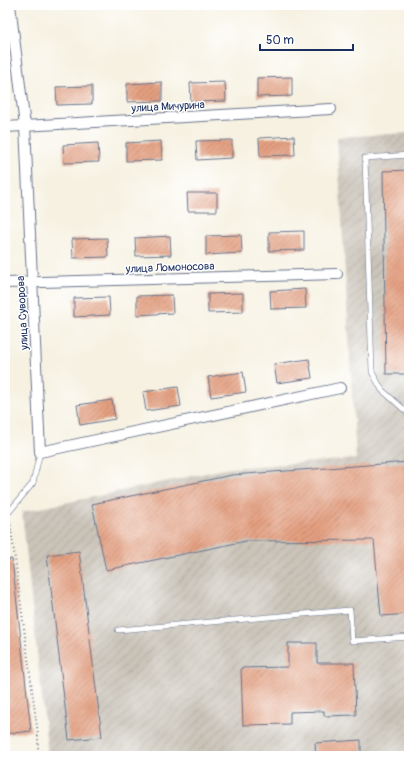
<svg xmlns="http://www.w3.org/2000/svg" width="414" height="761" font-family="Pangolin,sans-serif">
<style>
.industrial{fill:url(#industrial-furrows)}
.building{fill:url(#building-hatch)}
.lines{fill:none;stroke-linecap:round;stroke-linejoin:round}
.lane-casing{stroke:#68738c;stroke-width:6}
.street-casing{stroke:#68738c;stroke-width:12}
.path{stroke:#68738c;stroke-width:2;stroke-dasharray:1 3;stroke-linecap:butt}
.lane{stroke:#fff;stroke-width:5}
.street{stroke:#fff;stroke-width:10}
.labels{text-anchor:middle;stroke-width:3;stroke-linejoin:round;paint-order:stroke}
.street-label{font-size:11px;fill:#1b2f5e;stroke:#fff}
</style>
<defs>
<pattern id="industrial-furrows" width="10" height="10" patternUnits="userSpaceOnUse"><rect width="10" height="10" fill="#c9c3b8"/><path d="M-1 1l2-2M0 10L10 0M9 11l2-2" fill="none" stroke="#aca8a1"/></pattern>
<pattern id="building-hatch" width="6" height="6" patternUnits="userSpaceOnUse"><rect width="6" height="6" fill="#e49f7f"/><path d="M-1 1l2-2M0 6l6-6M5 7l2-2" fill="none" stroke="#b8826b"/></pattern>
</defs>
<rect width="100%" height="100%" fill="#fff"/>
<filter id="ink" filterUnits="userSpaceOnUse"><feTurbulence type="fractalNoise" baseFrequency=".025" numOctaves="2"/><feDisplacementMap in="SourceGraphic" scale="8" xChannelSelector="R" yChannelSelector="G"/><feConvolveMatrix kernelMatrix="1 2 1 2 8 2 1 2 1" color-interpolation-filters="sRGB"/></filter>
<filter id="wash" filterUnits="userSpaceOnUse"><feTurbulence type="fractalNoise" baseFrequency=".012" numOctaves="4" result="noise"/><feDisplacementMap in="SourceGraphic" scale="16" xChannelSelector="R" yChannelSelector="G"/><feGaussianBlur stdDeviation="0.9" result="paint"/><feColorMatrix in="noise" values="0 0 0 0 0 0 0 0 0 0 0 0 0 0 0 0 0 1.4 0 .05"/><feComposite in="paint" operator="in"/></filter>
<g filter="url(#wash)">
<rect width="100%" height="100%" fill="#f6f1e1"/>
<polygon class="industrial" points="409,133 409,756 48,756 22,512 230,468 356,459 337,137"/>
<g id="blocks">
<g class="building">
<polygon points="292,77 292,96 257,97 257,78"/>
<polygon points="162,82 162,101 127,102 127,84"/>
<polygon points="225,82 226,101 191,102 190,83"/>
<polygon points="92,86 92,104 57,105 56,87"/>
<polygon points="294,136 295,155 260,156 259,138"/>
<polygon points="232,140 232,158 197,160 196,141"/>
<polygon points="161,141 162,160 126,161 126,143"/>
<polygon points="98,143 99,162 64,163 63,145"/>
<polygon points="409,170 409,374 386,374 383,171"/>
<polygon points="187,193 217,193 217,211 188,211"/>
<polygon points="304,231 304,250 269,251 269,232"/>
<polygon points="241,235 242,253 206,255 206,236"/>
<polygon points="170,236 171,255 136,256 135,238"/>
<polygon points="107,238 108,257 73,258 72,239"/>
<polygon points="305,289 306,308 271,309 270,291"/>
<polygon points="243,293 243,312 208,313 208,294"/>
<polygon points="172,295 173,313 137,315 137,296"/>
<polygon points="109,297 110,315 74,317 74,298"/>
<polygon points="309,359 312,378 277,383 274,364"/>
<polygon points="243,372 246,392 211,397 208,377"/>
<polygon points="178,387 181,406 146,411 143,392"/>
<polygon points="112,400 115,419 80,425 77,405"/>
<polygon points="409,462 409,614 381,616 374,540 246,541 106,570 92,504 232,475"/>
<polygon points="79,551 102,737 69,740 47,555"/>
<polygon points="12,559 31,731 5,734 5,560"/>
<polygon points="288,643 317,643 317,663 354,663 356,715 324,716 324,711 290,712 290,724 243,725 241,668 288,667"/>
<polygon points="361,740 361,756 316,756 315,743"/>
</g>
</g>
</g>
<g filter="url(#ink)">
<use href="#blocks" fill-opacity="0" stroke="#68738c" stroke-width="1"/>
<g class="lines">
<defs>
<g id="lane">
<polyline points="409,155 365,158 372,372 382,390 409,414"/>
<polyline points="5,513 9,512 33,483 40,452"/>
<polyline points="118,630 350,610 352,641 409,637"/>
</g>
<g id="street">
<polyline points="10,5 25,126 40,452 340,388"/>
<polyline points="5,127 331,109"/>
<polyline points="5,283 337,274"/>
</g>
</defs>
<use href="#lane" class="lane-casing"/>
<use href="#street" class="street-casing"/>
<polyline class="path" points="10,521 38,735 38,756"/>
<use href="#lane" class="lane"/>
<use href="#street" class="street"/>
</g>
</g>
<g class="labels">
<g class="street-label">
<text transform="translate(168 106) rotate(-3)" y="4">улица Мичурина</text>
<text transform="translate(170 267) rotate(-2)" y="4">улица Ломоносова</text>
<text transform="translate(22 313) rotate(-93)" y="4">улица Суворова</text>
</g>
</g>
<rect width="414" height="761" fill="none" stroke="#fff" stroke-width="20"/>
<path d="M260 44v6h93v-6" fill="none" stroke="#1b2f5e" stroke-width="2"/>
<text x="266" y="44" font-size="12" fill="#1b2f5e" stroke="#ffffff" stroke-width="3" paint-order="stroke">50 m</text>
</svg>
